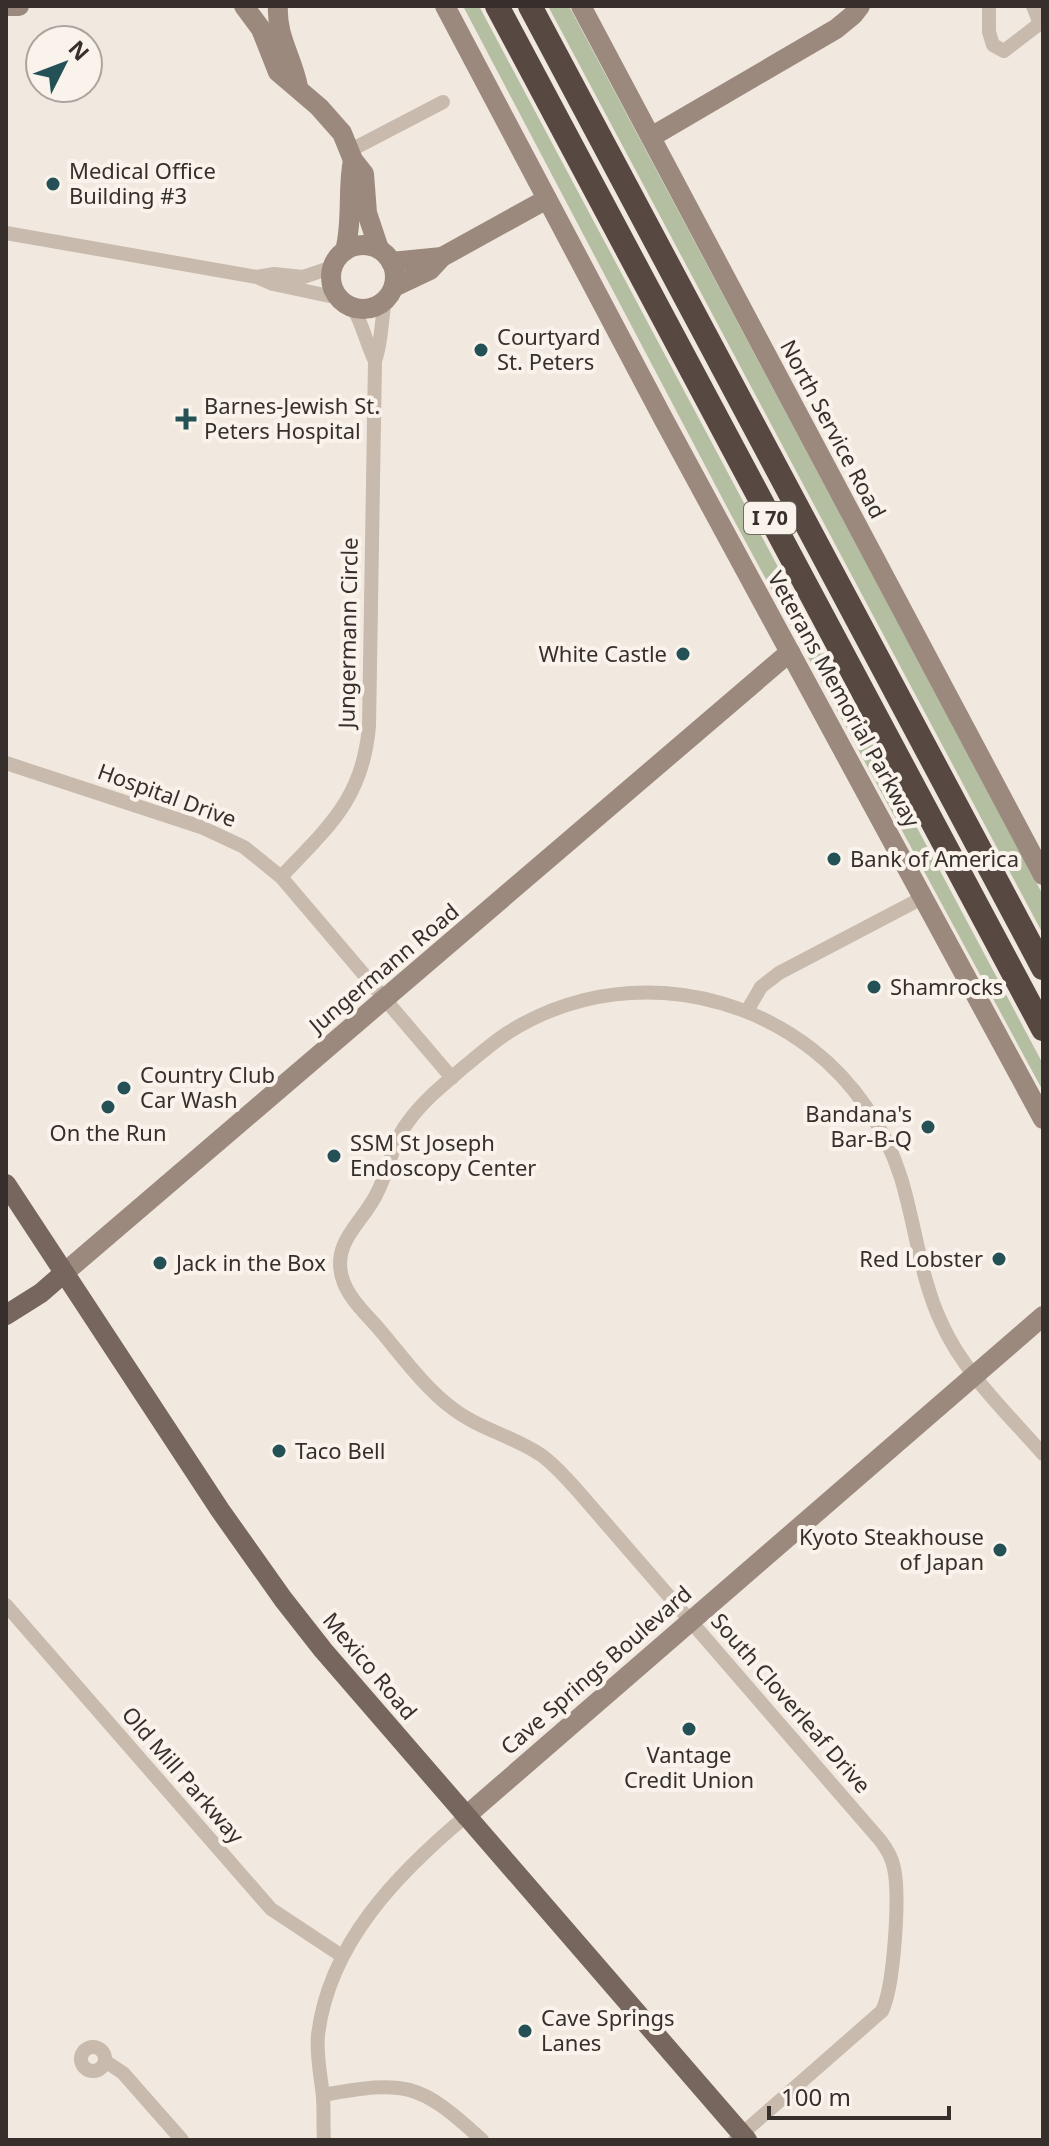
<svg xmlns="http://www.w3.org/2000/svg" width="1049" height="2146" font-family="'Noto Sans',sans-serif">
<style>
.green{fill:#b4bfa1}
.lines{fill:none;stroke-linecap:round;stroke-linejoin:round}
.street{stroke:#c8baac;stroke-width:14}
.secondary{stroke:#9c897e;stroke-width:20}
.primary{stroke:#77665d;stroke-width:20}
.highway{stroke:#574942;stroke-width:24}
.poi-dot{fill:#245155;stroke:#f9f3ec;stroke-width:3}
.labels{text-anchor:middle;stroke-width:8;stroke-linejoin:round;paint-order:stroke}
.shield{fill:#f9f3ec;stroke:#716a65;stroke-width:2}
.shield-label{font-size:20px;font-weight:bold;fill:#372f2b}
.poi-label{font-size:22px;fill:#372f2b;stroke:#f9f3ec;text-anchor:start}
.street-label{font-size:22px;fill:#372f2b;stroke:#f9f3ec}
</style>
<rect width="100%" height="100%" fill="#f1e9e0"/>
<g class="green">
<polygon points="463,6 479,6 1043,1064 1043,1091 729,511"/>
<polygon points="548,6 569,6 1043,895 1043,934"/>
</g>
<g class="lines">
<g class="street">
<polyline points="989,6 989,32 993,45 1004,51 1043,21"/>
<polyline points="1033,6 1040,24"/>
<polyline points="351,150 443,102"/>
<polyline points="6,233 257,277 273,284 339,298"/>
<polyline points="257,277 274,274 303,277 333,267"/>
<path d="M352,306C363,324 366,343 375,361"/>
<polyline points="6,763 201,827 244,847 281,877 452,1078"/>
<path d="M281,877C328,827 363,799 369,726L375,361C382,342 381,321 385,301"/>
<polyline points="747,1011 761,987 779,973 924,897"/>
<polyline points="6,1605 271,1909 342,1956"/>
<circle cx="93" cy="2059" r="12"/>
<polyline points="105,2061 123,2073 182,2140"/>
<path d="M323,2095C406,2080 419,2082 482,2140"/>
<path d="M324,2140C323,2126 324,2111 323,2097C321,2076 316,2056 318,2035C329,1943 398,1873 466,1816"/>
<path d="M735,2140L882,2011C894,1987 900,1896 894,1868C892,1857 887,1849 880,1840L577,1490C566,1478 554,1464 541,1455C513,1436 479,1429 452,1408C424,1387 402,1356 379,1329C366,1314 347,1297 342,1277C332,1242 362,1223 376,1195C389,1172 391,1144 408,1122C423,1101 444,1084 464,1067C479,1055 493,1042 509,1032C604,972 726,982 813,1050C853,1081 886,1129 901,1178C916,1227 920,1278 942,1324C964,1373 1008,1414 1043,1454"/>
</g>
<g class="secondary">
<polyline points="6,6 19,6"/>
<polyline points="244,6 261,29 278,72 319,107 342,133 353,160 364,174 367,213 379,249"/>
<path d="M278,6C276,36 293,59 298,87"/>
<polyline points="445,6 664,420 1043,1119"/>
<polyline points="581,6 1043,875"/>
<polyline points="651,137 836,29 853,15 860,6"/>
<circle cx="363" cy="277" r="32"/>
<path d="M345,251C353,220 347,190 353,160"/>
<polyline points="391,262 442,257"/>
<polyline points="394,287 430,270 442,257 547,199"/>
<polyline points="64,1273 790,652"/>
<polyline points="466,1816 1043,1316"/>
</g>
<g class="primary">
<polyline points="6,1184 220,1510 283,1599 323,1650 747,2140"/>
<polyline points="6,1315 41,1293 64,1273"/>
</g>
<g class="highway">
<polyline points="497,6 1043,1029"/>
<polyline points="530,6 1043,968"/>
</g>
</g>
<g class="poi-dot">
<circle cx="53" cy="184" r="8"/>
<circle cx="481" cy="350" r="8"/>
<path d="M182 407h8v8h8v8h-8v8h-8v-8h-8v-8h8z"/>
<circle cx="683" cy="654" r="8"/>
<circle cx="834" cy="859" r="8"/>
<circle cx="874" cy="987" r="8"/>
<circle cx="124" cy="1088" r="8"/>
<circle cx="108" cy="1107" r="8"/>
<circle cx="928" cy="1127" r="8"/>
<circle cx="334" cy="1156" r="8"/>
<circle cx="999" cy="1259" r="8"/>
<circle cx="160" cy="1263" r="8"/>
<circle cx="279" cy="1451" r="8"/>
<circle cx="1000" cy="1550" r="8"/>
<circle cx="689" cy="1729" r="8"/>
<circle cx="525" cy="2031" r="8"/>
</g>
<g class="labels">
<rect class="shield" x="744" y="502" width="52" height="32" rx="6"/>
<g class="shield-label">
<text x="770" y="525">I 70</text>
</g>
<g class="poi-label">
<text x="69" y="179">Medical Office<tspan x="69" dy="25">Building #3</tspan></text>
<text x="497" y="345">Courtyard<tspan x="497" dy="25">St. Peters</tspan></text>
<text x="204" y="414">Barnes-Jewish St.<tspan x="204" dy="25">Peters Hospital</tspan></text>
<text x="667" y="662" text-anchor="end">White Castle</text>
<text x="850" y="867">Bank of America</text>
<text x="890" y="995">Shamrocks</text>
<text x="140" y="1083">Country Club<tspan x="140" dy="25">Car Wash</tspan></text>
<text x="912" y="1122" text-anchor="end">Bandana's<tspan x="912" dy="25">Bar-B-Q</tspan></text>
<text x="108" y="1141" text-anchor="middle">On the Run</text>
<text x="350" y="1151">SSM St Joseph<tspan x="350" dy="25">Endoscopy Center</tspan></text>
<text x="983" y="1267" text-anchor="end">Red Lobster</text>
<text x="176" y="1271">Jack in the Box</text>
<text x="295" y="1459">Taco Bell</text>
<text x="984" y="1545" text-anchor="end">Kyoto Steakhouse<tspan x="984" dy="25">of Japan</tspan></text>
<text x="689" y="1763" text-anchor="middle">Vantage<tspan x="689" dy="25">Credit Union</tspan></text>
<text x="541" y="2026">Cave Springs<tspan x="541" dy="25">Lanes</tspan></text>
</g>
<g class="street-label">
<text transform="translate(833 429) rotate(62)" y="8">North Service Road</text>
<text transform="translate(348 633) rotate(-89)" y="8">Jungermann Circle</text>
<text transform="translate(844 699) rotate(61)" y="8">Veterans Memorial Parkway</text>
<text transform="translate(167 795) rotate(20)" y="8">Hospital Drive</text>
<text transform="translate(384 968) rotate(-40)" y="8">Jungermann Road</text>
<text transform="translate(370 1666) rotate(50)" y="8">Mexico Road</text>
<text transform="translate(596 1670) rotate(-41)" y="8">Cave Springs Boulevard</text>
<text transform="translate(791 1703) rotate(49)" y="8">South Cloverleaf Drive</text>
<text transform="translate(183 1775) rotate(49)" y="8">Old Mill Parkway</text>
</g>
</g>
<rect width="1049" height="2146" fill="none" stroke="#372f2b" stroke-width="16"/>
<g transform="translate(64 64) rotate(48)"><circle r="38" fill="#f9f3ec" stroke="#aba59f" stroke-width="2"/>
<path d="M0-6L14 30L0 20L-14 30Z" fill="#245155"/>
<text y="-12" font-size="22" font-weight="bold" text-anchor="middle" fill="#372f2b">N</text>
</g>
<path d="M769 2106v12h180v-12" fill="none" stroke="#372f2b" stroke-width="4"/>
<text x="781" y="2106" font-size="24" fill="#372f2b" stroke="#f9f3ec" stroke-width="6" paint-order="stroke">100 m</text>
</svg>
